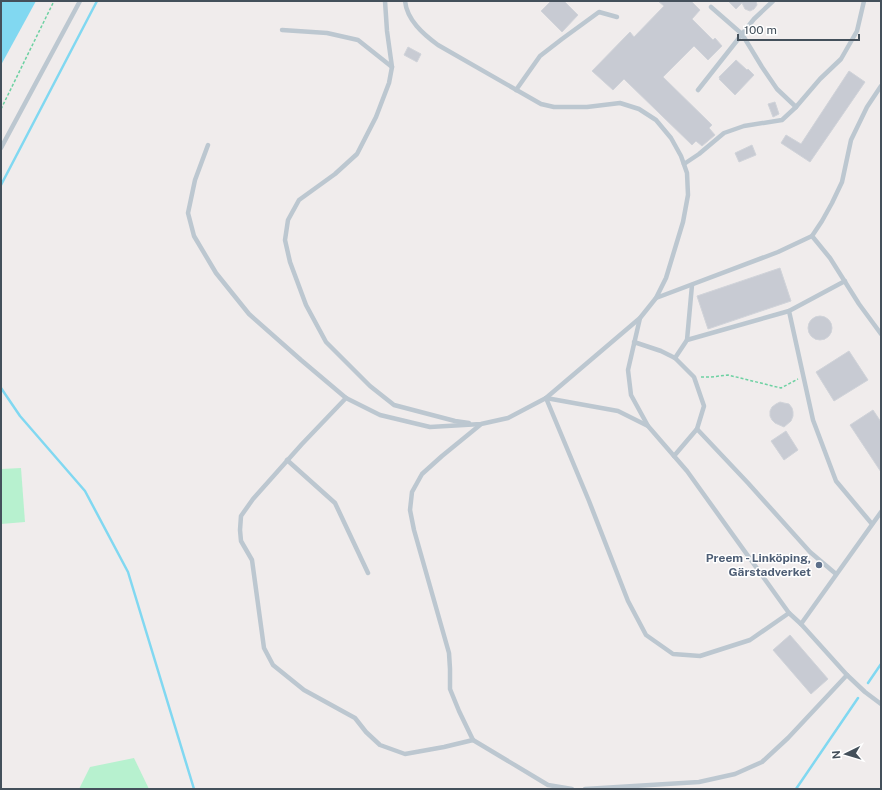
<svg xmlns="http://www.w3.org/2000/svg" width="882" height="790" font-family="'Public Sans',sans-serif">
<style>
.green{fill:#b7f1cf}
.water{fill:#81d8f1}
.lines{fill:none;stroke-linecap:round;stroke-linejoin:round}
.stream{stroke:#81d8f1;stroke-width:2.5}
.building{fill:#c8cbd3;stroke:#d0d3d9}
.path{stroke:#6dd1a2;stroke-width:1.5;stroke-dasharray:3 2;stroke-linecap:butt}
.lane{stroke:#bcc7d0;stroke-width:4.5}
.service-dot{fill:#5c6f8a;stroke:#fff;stroke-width:1.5}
.labels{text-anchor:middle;stroke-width:3;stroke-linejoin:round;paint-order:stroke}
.service-label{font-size:12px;font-weight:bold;fill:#4e5e75;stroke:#fff;text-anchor:end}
</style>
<rect width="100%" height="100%" fill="#f0ecec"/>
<g class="green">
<polygon points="21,468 25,522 1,524 1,469"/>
<polygon points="134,758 149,789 79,789 90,767"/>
</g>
<polygon class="water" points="1,1 36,1 1,65"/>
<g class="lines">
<g class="stream">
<polyline points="1,185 97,1"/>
<polyline points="1,388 20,416 85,491 128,572 194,789"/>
<polyline points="868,683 881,664"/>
<polyline points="796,789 858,698"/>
</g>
</g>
<g class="building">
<polygon points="551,1 564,1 578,15 562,32 541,11"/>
<polygon points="658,1 691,1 700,10 692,19 713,40 715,38 722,46 708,60 694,46 663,77 712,125 709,128 715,135 702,146 696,141 692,145 624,79 613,90 592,71 630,32 634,37 664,6"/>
<polygon points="728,1 756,1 757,5 754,9 750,11 745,9 742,3 736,9"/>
<polygon points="408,47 421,54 417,62 404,55"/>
<polygon points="736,60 747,70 748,69 754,75 735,95 719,79 720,79 719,77"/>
<polygon points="849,71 865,82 810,162 781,143 786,135 801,144"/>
<polygon points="775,102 779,114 773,117 768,104"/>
<polygon points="752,145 756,155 739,162 735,153"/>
<polygon points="780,268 791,301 708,329 697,296"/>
<circle cx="820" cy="328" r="12"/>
<polygon points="849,351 868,380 834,401 816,372"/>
<polygon points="780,402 784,403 789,404 792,408 793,412 793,416 791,421 784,427 775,423 772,420 770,416 770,411 772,407 776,404"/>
<polygon points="873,410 881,422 881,472 850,425"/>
<polygon points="786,431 798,450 784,460 771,441"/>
<polygon points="790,635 828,679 811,694 773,650"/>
</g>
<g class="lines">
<g class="path">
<polyline points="1,109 54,1"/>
<polyline points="701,377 711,377 728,375 781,388 798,379"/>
</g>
<g class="lane">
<polyline points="385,1 387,31 392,67 389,83 376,117 357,154 335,174 299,200 288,220 285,240 290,262 306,305 326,342 370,386 394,405 455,421 469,423"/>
<polyline points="282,30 327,33 358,40 392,67"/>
<polyline points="881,86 867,107 851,140 842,182 832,203 822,221 812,236 830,258 859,304 881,334"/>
<polyline points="516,90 540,56 562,39 599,12 617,17"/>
<polyline points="698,90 754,19 773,1"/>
<polyline points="796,107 820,79 841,59 857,31 864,1"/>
<path d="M208,145L195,180L188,213L194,236L216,273L249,314L301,360L346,398L380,415L430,427L481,424L508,418L546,398L640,318L656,298L666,278L683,222L688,195L687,173L681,156L671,138L656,120L639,109L620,103L587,107H554L541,104L438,45C423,34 407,20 405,1"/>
<polyline points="1,148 80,1"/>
<polyline points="684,164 699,154 724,133 744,126 782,120 796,107 777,89 762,67 742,34 711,7"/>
<polyline points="845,281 789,311 813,420 836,481 872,524"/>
<polyline points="656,298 778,252 812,236"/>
<polyline points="640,318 628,370 631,395 648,426"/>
<polyline points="687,340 692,285"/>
<polyline points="634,342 661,351 675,358 694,377 704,406 697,429 674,456"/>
<polyline points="675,358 687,340 789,311"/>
<polyline points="346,398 302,444 253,499 241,516 240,530 241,541 252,560 264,648 273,665 304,690 355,718 366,732 380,745 405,754 444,747 473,740 459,711 450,689 450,669 449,653 414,530 410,510 412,492 422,474 442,456 480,425"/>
<polyline points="546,398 589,501 628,601 646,635 673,654 700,656 750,640 789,613"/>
<polyline points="546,398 618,411 648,426 687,471 789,613 801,624"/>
<polyline points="697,429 748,483 810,552 836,574"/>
<polyline points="287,460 335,503 368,573"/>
<polyline points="881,512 801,624 847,675 865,692 881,704"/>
<polyline points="473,740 548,785 572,789"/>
<polyline points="585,789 699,782 735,774 762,762 788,738 847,675"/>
</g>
</g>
<circle class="service-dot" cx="819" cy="565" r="4"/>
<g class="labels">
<g class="service-label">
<text x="811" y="562">Preem - Linköping,<tspan x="811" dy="14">Gärstadverket</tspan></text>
</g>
</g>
<rect width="882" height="790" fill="none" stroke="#44505b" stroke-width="4"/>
<g transform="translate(846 754) rotate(265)" stroke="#ffffff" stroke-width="3" paint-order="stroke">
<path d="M0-3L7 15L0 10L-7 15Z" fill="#44505b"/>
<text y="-6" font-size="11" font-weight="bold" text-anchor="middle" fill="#44505b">N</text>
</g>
<path d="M738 34v6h121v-6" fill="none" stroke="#44505b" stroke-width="2"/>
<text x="744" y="34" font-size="12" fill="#44505b" stroke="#ffffff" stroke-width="3" paint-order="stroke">100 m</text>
</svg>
